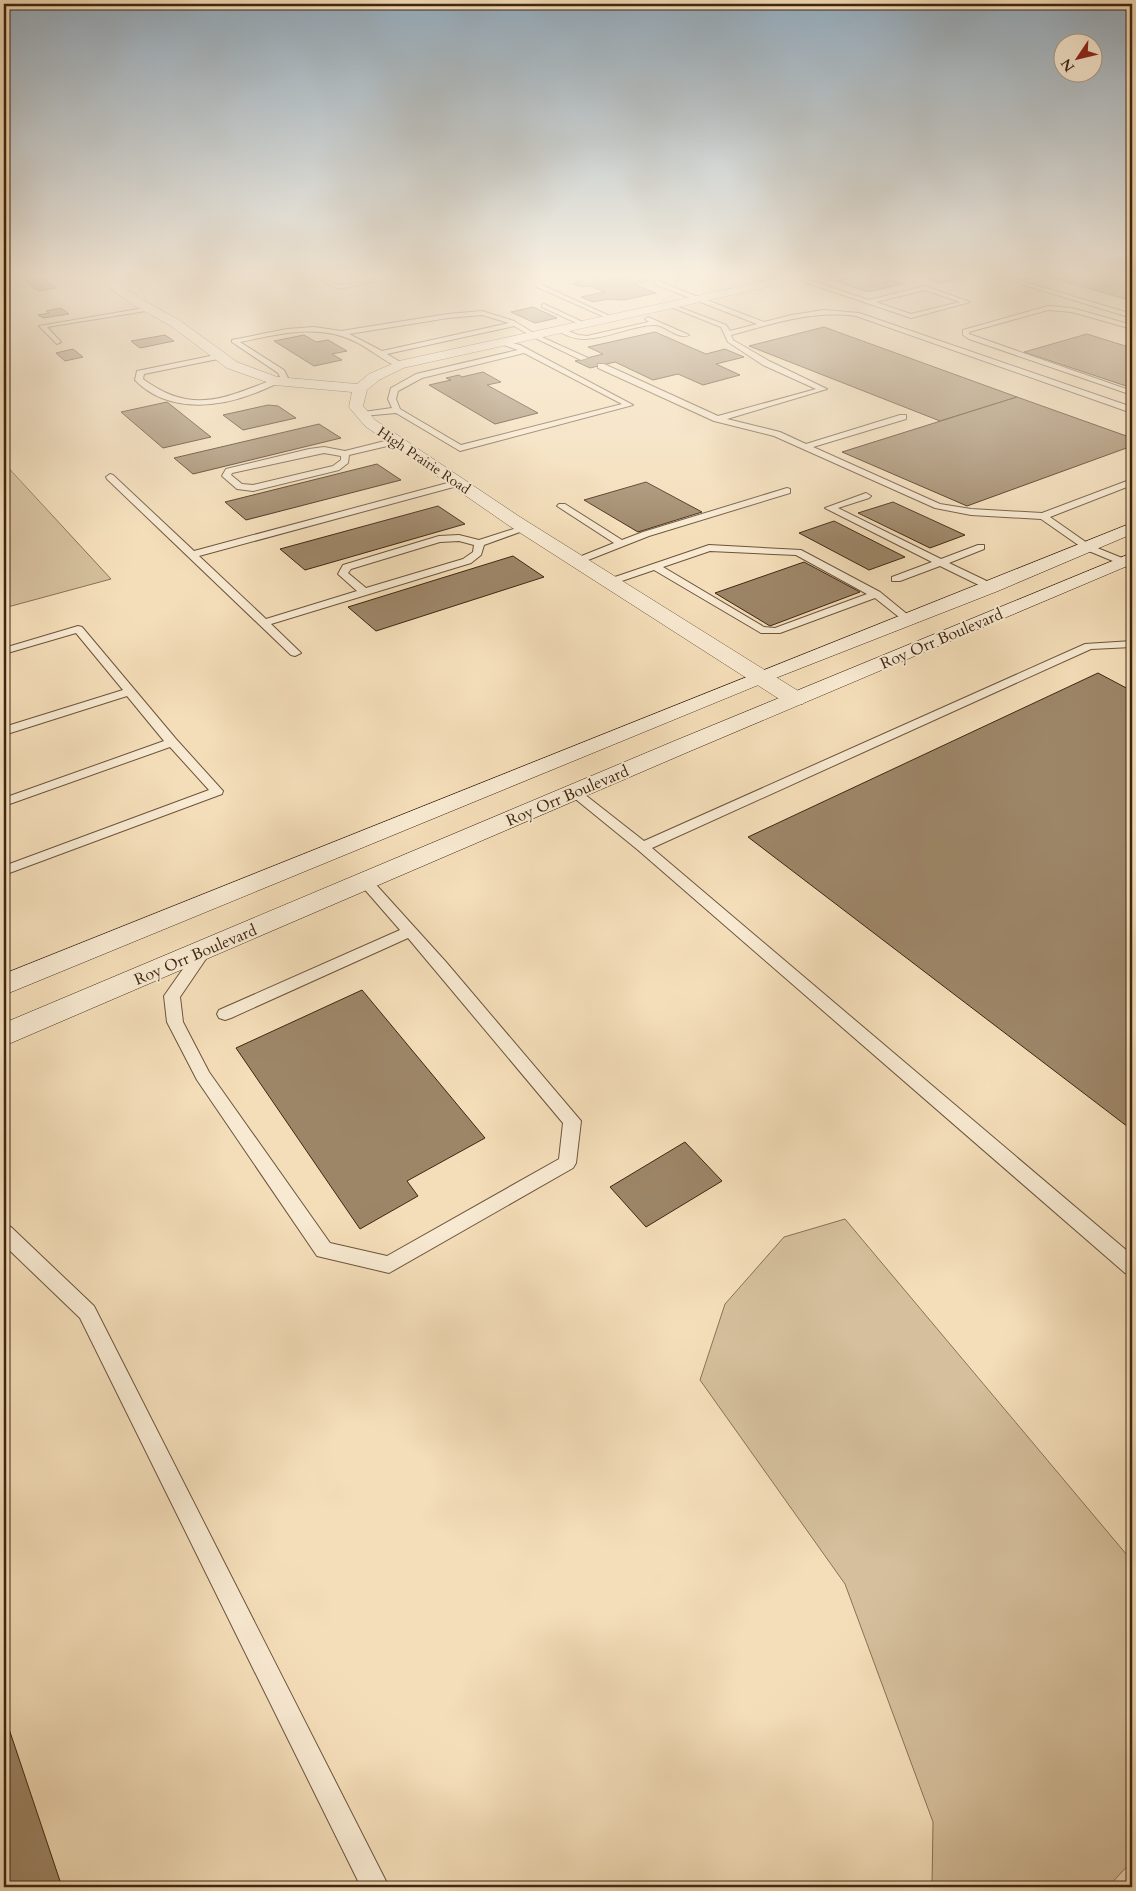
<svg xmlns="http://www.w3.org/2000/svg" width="1136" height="1891" font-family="Cardo,serif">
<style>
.green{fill:#d5bf9c;stroke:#8a7256}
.building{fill:#9d8668;stroke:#3e2611}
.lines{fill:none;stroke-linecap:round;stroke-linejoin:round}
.lane-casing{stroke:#6c543b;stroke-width:2}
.street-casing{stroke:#6c543b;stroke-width:1}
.secondary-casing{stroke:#3e2611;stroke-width:1}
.lane{fill:#f8ead2;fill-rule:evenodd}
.street{fill:#f8ead2;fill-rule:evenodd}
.secondary{fill:#f8ead2;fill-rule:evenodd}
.labels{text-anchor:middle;stroke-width:4;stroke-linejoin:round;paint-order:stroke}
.far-street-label{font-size:14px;fill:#3e2611;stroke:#f8ead2}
.street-label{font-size:16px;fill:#3e2611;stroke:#f8ead2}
</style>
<rect width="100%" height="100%" fill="#f4deb9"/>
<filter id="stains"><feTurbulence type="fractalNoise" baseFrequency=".004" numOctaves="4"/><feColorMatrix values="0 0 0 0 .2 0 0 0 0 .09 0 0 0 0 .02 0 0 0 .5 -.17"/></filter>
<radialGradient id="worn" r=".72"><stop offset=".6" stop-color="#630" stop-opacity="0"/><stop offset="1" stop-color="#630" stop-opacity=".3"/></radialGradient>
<g class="green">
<polygon points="4,463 111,579 4,608"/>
<polygon points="845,1219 1132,1561 1132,1861 1108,1887 932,1887 933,1822 845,1584 700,1380 725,1304 784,1237"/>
</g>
<g class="building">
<polygon points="580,276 617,278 636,276 648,281 633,284 656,293 624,300 608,299 593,302 581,297 605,292 589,286 581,287 573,284 580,282 570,278"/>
<polygon points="859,276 880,276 903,284 867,292 836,281"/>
<polygon points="920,276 968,276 941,283"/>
<polygon points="1060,276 1132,276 1132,301 1053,278"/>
<polygon points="44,278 57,288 38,291 25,281"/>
<polygon points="533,307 557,318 535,323 511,312"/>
<polygon points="61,308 69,314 43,318 38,315 49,313 46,311"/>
<polygon points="824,327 1017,397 940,421 749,346"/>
<polygon points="655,332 706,354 725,349 744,357 716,364 740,375 703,385 678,374 653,380 615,362 590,368 575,361 603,354 588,347"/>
<polygon points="1087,334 1132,348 1132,388 1024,352"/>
<polygon points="165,335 174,341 140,348 131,341"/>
<polygon points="304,335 316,342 328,340 347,351 332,354 342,360 314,366 274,341"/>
<polygon points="73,349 83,357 65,361 56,353"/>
<polygon points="483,372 501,382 487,385 538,413 495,424 429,385 451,380 446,378 459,375 462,377"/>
<polygon points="1017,397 1132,438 1132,446 967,506 842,452"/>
<polygon points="167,402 211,437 163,448 121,412"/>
<polygon points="268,405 278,406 296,418 243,430 223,415"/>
<polygon points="319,424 341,438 193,474 174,458"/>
<polygon points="377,464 401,480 246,520 225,502"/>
<polygon points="646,482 702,512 638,532 584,500"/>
<polygon points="893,502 965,535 930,548 858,513"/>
<polygon points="438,506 465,524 305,570 280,549"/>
<polygon points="834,521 905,557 869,570 799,533"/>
<polygon points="513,556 544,577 376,631 348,607"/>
<polygon points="804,562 860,592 770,626 715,593"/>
<polygon points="1098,673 1132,691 1132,1130 748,837"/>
<polygon points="362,990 485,1138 407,1181 418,1196 360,1229 236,1048"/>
<polygon points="685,1142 722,1181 646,1227 610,1187"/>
<polygon points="4,1714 62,1887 4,1887"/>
</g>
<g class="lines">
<defs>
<g id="lane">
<polygon points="130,276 143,276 108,284 105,282"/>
<path d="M315,276C326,276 332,285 341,285C362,284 383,276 405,276L338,289Z"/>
<polygon points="531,276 537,276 542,285 614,318 609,319 537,287"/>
<path d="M656,276H662L660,282L764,322L792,315L824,310L859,313L1132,407V412H1129L856,316C812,310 772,324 731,335L733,340L769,361L827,389L727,419L780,432L806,444L900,415H906V419L813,447L940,504L971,509L1042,513L1132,479V485L1050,517L1090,545L1132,562V569L1084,549L1041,519L971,515L935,508L774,436L714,421L598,368V364H604L718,416L816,389L763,365L728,342L721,327L666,305L671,304L726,325L730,331L757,324L654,284Z"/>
<path d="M787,276H796L869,300L925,286L970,302L911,318ZM925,290L960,302L911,314L876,302Z"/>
<polygon points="1012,276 1023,276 1015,279 1132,314 1132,318 1005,279"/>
<polygon points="544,304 585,323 586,324 581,325 542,307 542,305"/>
<polygon points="1048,306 1072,308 1132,325 1132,329 1072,312 1048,310 969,332 969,334 1132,391 1132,395 969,339 963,335 963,330"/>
<polygon points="150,307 152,308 152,310 47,327 61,342 57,344 39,326"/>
<path d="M482,311L514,321L535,334L588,358L581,360L531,336L514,326L387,354L402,363V367H399C384,362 371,349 356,342C319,323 279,334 240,342L284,370L288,378C282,382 274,385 267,388C226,407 170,416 135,380L137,371L220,354L224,356L223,358L144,374L143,379C194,417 228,396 280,377L278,373L232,342V340L287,329L314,327L341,331L448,314ZM482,315L509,323L382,351L349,334L448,318Z"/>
<path d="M648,317L689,335C680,341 664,324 654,325C620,326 586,353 556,329L559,327L578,335L587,336L649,322L645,319Z"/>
<path d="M500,340L520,345L633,405L460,451L396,413L363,416L359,414L363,412L392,408L388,399L391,388L416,374L518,350L498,343V341ZM524,353L622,404L461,445L400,409L396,399L398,391L422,378Z"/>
<path d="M397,438L400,439V443L349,455L348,463L339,470L253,491L237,489L222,476L226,469L309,449L324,447L345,451ZM324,453L341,456V460L333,466L253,485L242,484L231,475L232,473Z"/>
<path d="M110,474L113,475L194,551L455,481H461V485L199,556L266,619L357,591L338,574L343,565L439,536L459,535L479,540L526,525L531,528L484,545L481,555L471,563L271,624L299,651L301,653L295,656L291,655L107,479L106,477ZM459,541L474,545L473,552L463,559L366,588L348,573L351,569L440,542Z"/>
<polygon points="787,488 790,489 790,493 649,536 578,564 574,563 574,559 614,543 557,506 559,504 565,504 622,540 643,532"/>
<polygon points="866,493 871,496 869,498 838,508 941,559 978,545 984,545 984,549 949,563 995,585 996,587 995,589 987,589 940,566 900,581 892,581 892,577 932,562 825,508"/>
<path d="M709,545L801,550L880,592L913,619L912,621H904L875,598L780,633H761L654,570L610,585L605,582L606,580ZM710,551L796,555L867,594L775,628L764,627L663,567Z"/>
<polygon points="78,626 82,627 176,739 223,791 222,794 4,875 4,866 209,790 170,747 4,806 4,798 164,741 127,696 4,735 4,727 123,690 76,633 4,654 4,648"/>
<polygon points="1132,641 1132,647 1091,649 652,848 1132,1255 1132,1275 1125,1273 638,850 568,793 574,789 579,790 644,841 1085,644"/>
<polygon points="365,876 370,878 446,962 581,1121 576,1163 573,1168 389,1273 317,1256 197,1080 167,1022 164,996 199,946 204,945 209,946 212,950 180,997 183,1022 209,1072 330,1243 387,1256 559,1159 563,1123 408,938 231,1018 225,1020 219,1018 217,1014 219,1010 400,930 360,884 358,881 360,878"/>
<polygon points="4,1225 11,1227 94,1306 389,1887 361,1887 80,1318 4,1245"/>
</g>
<polygon id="street" points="93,276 107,276 143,300 179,320 237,362 277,377 357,384 369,374 399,361 788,276 804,276 803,279 799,280 403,368 379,380 367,390 363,406 375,420 520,517 803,694 806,699 803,704 795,705 787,704 508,525 365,426 349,407 352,392 275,385 227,368 171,326 135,306"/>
<g id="secondary">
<polygon points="1132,523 1132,534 998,591 768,681 4,995 4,974"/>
<polygon points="1132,553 1132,564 688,752 4,1046 4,1023 672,742"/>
</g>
</defs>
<use href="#lane" class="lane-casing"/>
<use href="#street" class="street-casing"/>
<use href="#secondary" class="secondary-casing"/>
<use href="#lane" class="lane"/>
<use href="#street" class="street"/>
<use href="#secondary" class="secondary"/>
</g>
<linearGradient id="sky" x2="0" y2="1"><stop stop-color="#94acbe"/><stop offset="0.51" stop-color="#faf0e0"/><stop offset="1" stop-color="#faf0e0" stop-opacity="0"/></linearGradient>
<rect width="1136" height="541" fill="url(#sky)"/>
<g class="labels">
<g class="far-street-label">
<text transform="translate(424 460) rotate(34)" y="5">High Prairie Road</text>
</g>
<g class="street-label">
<text transform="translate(941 638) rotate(-23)" y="6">Roy Orr Boulevard</text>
<text transform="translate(567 795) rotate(-23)" y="6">Roy Orr Boulevard</text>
<text transform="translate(195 954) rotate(-23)" y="6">Roy Orr Boulevard</text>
</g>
</g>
<rect width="1136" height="1891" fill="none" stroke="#f4deb9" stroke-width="20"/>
<rect x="5" y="5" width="1126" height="1881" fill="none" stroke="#3e2611" stroke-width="2.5"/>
<rect x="10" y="10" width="1116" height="1871" fill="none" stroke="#3e2611"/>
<g transform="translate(1078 58) rotate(235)"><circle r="24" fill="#f8ead2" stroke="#ae9c85"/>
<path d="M0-4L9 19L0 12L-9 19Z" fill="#8f2418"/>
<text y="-8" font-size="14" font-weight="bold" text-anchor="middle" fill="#3e2611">N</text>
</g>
<rect width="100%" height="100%" filter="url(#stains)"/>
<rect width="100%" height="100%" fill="url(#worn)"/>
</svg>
